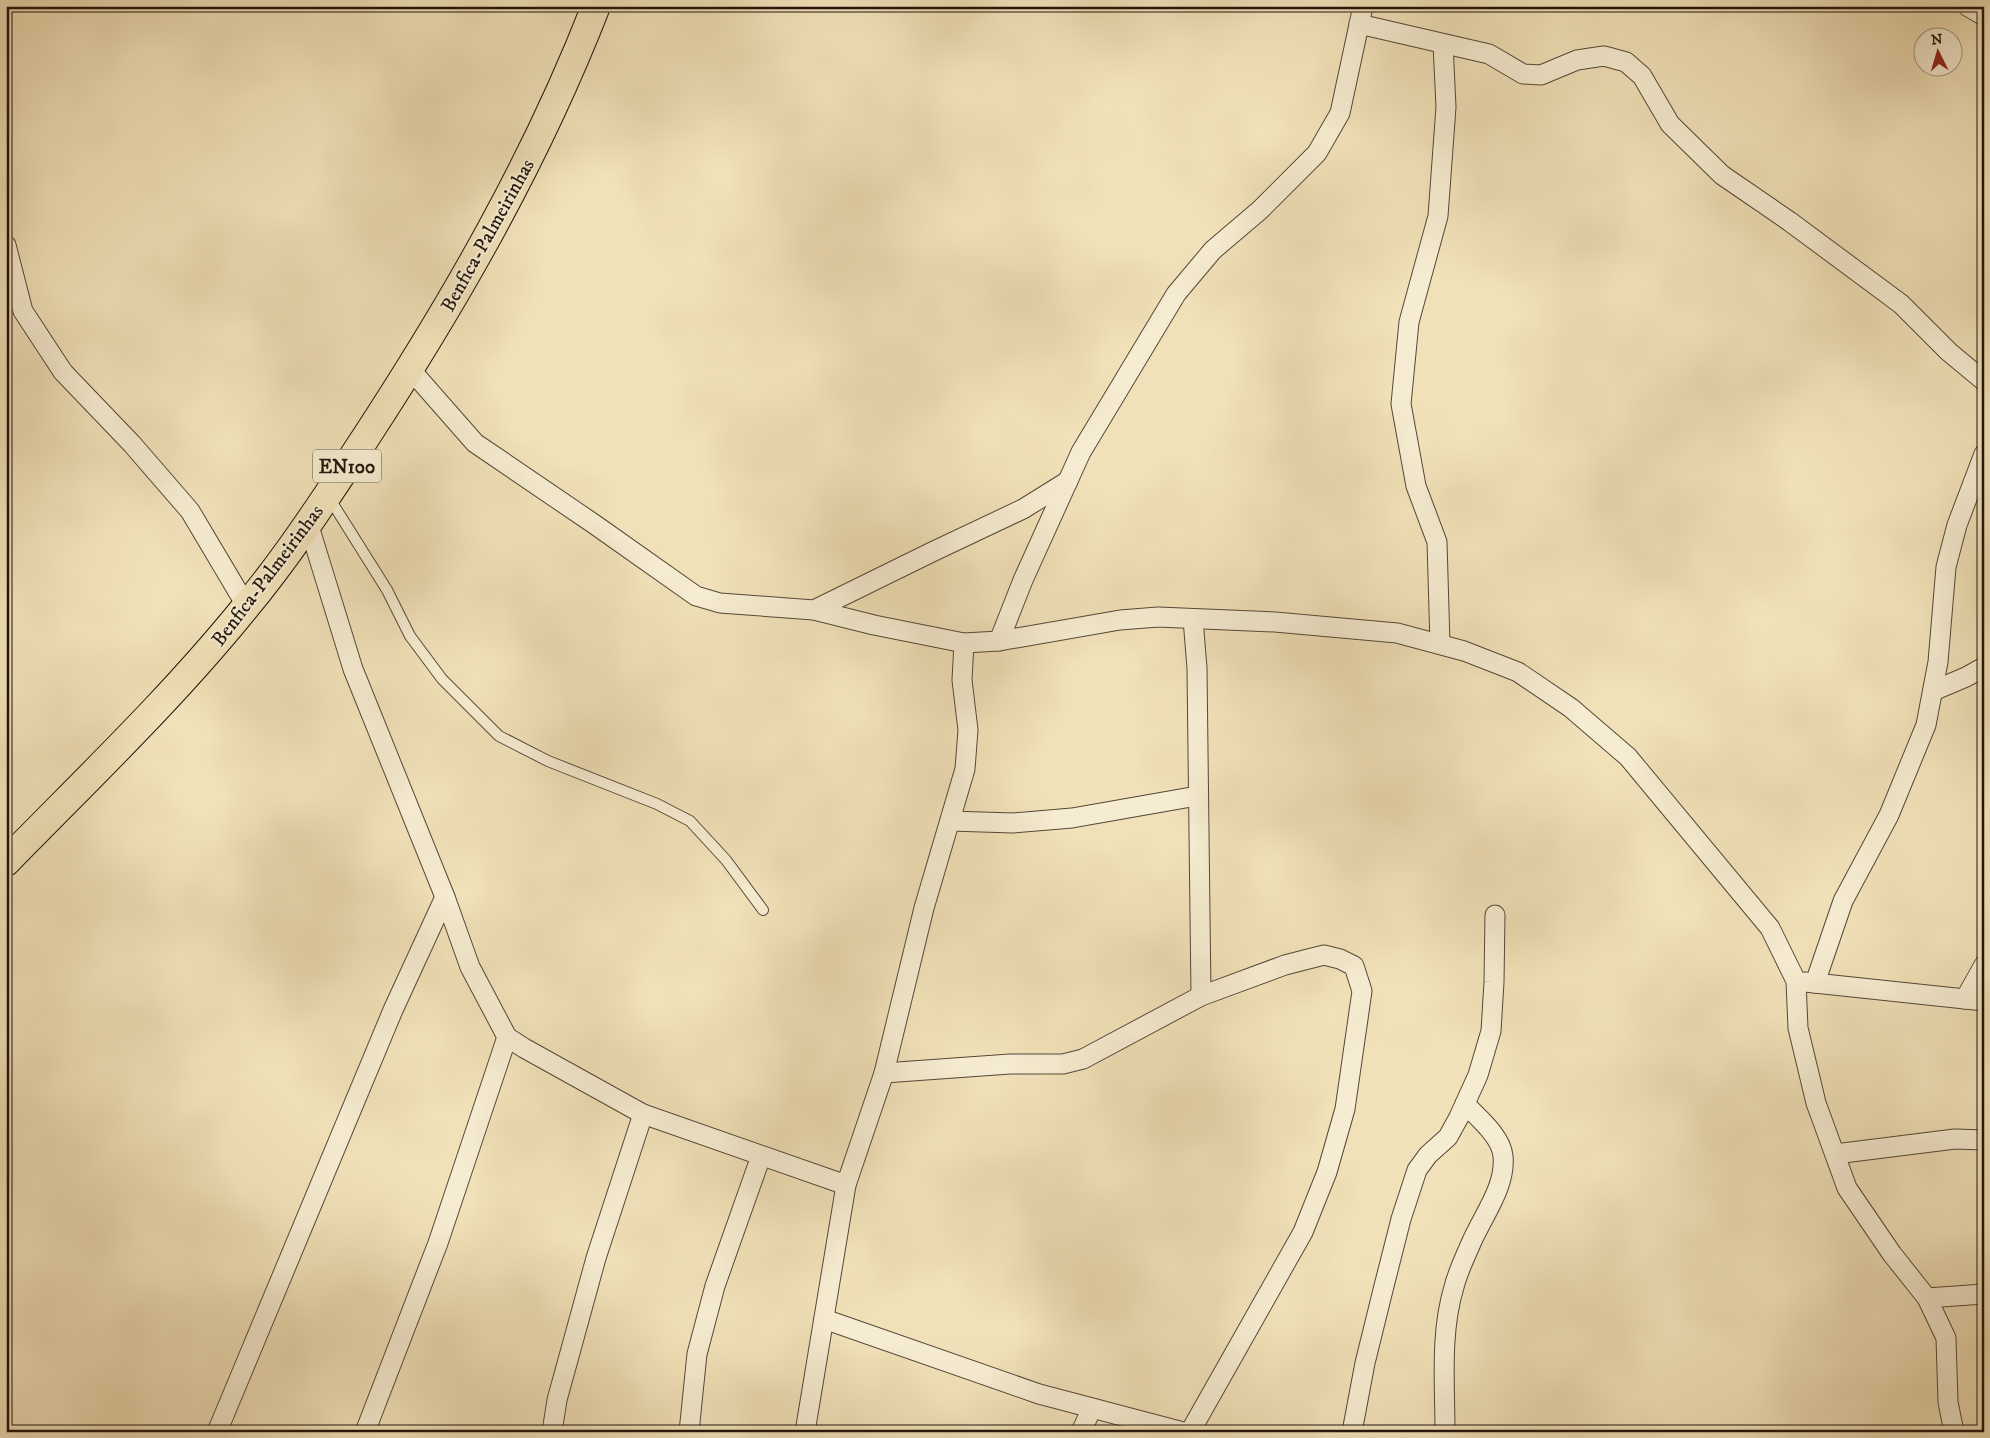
<svg xmlns="http://www.w3.org/2000/svg" width="1990" height="1438" font-family="'IM FELL DW Pica',serif">
<style>
.lines{fill:none;stroke-linecap:round;stroke-linejoin:round}
.service-casing{stroke:#554738;stroke-width:12}
.minor-casing{stroke:#554738;stroke-width:21}
.primary-casing{stroke:#21140d;stroke-width:30}
.service{stroke:#f6ecd1;stroke-width:10}
.minor{stroke:#f6ecd1;stroke-width:19}
.primary{stroke:#f1e1b8;stroke-width:28}
.labels{text-anchor:middle;stroke-width:4;stroke-linejoin:round;paint-order:stroke}
.shield{fill:#f6ecd1;stroke:#615548;stroke-width:1}
.shield-label{font-size:19px;font-weight:bold;fill:#21140d}
.street-label{font-size:20px;fill:#21140d;stroke:#f6ecd1}
</style>
<rect width="100%" height="100%" fill="#f1e1b8"/>
<filter id="stains"><feTurbulence type="fractalNoise" baseFrequency=".004" numOctaves="4"/><feColorMatrix values="0 0 0 0 .2 0 0 0 0 .09 0 0 0 0 .02 0 0 0 .5 -.17"/></filter>
<radialGradient id="worn" r=".72"><stop offset=".6" stop-color="#630" stop-opacity="0"/><stop offset="1" stop-color="#630" stop-opacity=".3"/></radialGradient>
<g class="lines">
<defs>
<polyline id="service" points="328,496 387,590 410,636 442,679 499,736 548,761 657,804 690,821 726,860 763,910"/>
<g id="minor">
<polyline points="1967,6 1984,16"/>
<polyline points="1359,24 1489,54 1523,74 1541,75 1577,60 1604,56 1626,62 1642,76 1670,124 1722,175 1789,221 1901,304 1949,352 1984,381"/>
<polyline points="6,245 23,311 63,372 132,444 190,511 247,607"/>
<polyline points="410,369 475,443 594,524 696,596 720,603 814,610 874,625 964,643 999,641 1120,620 1158,617 1275,622 1397,633 1464,651 1518,672 1571,708 1628,757 1770,928 1796,981 1798,1028 1816,1103 1847,1188 1892,1254 1927,1298 1946,1338 1948,1402 1954,1432"/>
<polyline points="308,523 353,669 445,897 470,967 507,1037 524,1048 643,1114 846,1185"/>
<polyline points="814,610 932,552 1023,509 1068,481"/>
<polyline points="1193,619 1197,668 1201,996"/>
<polyline points="999,641 1023,580 1081,452 1176,294 1213,250 1260,210 1317,153 1340,113 1363,6"/>
<polyline points="1440,644 1437,542 1416,486 1401,404 1409,322 1438,216 1446,107 1443,44"/>
<polyline points="1933,691 1966,677 1984,667"/>
<polyline points="950,821 1013,823 1072,818 1197,796"/>
<polyline points="1805,982 1984,1001"/>
<polyline points="1815,983 1843,901 1889,815 1926,725 1938,662 1946,567 1957,525 1984,454"/>
<polyline points="1965,999 1984,965"/>
<polyline points="884,1073 1010,1064 1063,1064 1083,1059 1201,996 1285,965 1324,955 1340,959 1354,966 1362,991 1345,1109 1327,1172 1303,1232 1190,1432"/>
<polyline points="1835,1154 1955,1139 1984,1140"/>
<polyline points="1927,1298 1984,1294"/>
<polyline points="824,1319 1039,1394 1183,1432"/>
<polyline points="217,1432 393,1010 445,897"/>
<polyline points="365,1432 438,1243 507,1037"/>
<polyline points="552,1432 557,1400 596,1258 643,1114"/>
<polyline points="689,1432 697,1354 715,1286 761,1156"/>
<polyline points="805,1432 846,1185 884,1073 924,908 965,769 968,730 962,680 964,643"/>
<polyline points="1081,1432 1092,1408"/>
<polyline points="1352,1432 1365,1363 1383,1290 1401,1219 1417,1170 1428,1155 1448,1137 1459,1117 1478,1075 1491,1031 1494,982 1495,915"/>
<path d="M1445,1432C1445,1384 1440,1333 1454,1287C1458,1271 1466,1255 1472,1241C1484,1214 1506,1186 1503,1156C1501,1136 1478,1118 1465,1104"/>
</g>
<path id="primary" d="M6,862C87,779 171,699 244,609C289,555 327,496 366,437C456,299 536,160 596,6"/>
</defs>
<use href="#service" class="service-casing"/>
<use href="#minor" class="minor-casing"/>
<use href="#primary" class="primary-casing"/>
<use href="#service" class="service"/>
<use href="#minor" class="minor"/>
<use href="#primary" class="primary"/>
</g>
<g class="labels">
<rect class="shield" x="313" y="449.5" width="68" height="33" rx="4"/>
<g class="shield-label">
<text x="347" y="473">EN100</text>
</g>
<g class="street-label">
<text transform="translate(487 235) rotate(-61)" y="7">Benfica-Palmeirinhas</text>
<text transform="translate(267 575) rotate(-53)" y="7">Benfica-Palmeirinhas</text>
</g>
</g>
<rect width="1990" height="1438" fill="none" stroke="#f1e1b8" stroke-width="25"/>
<rect x="8" y="8" width="1975" height="1423" fill="none" stroke="#21140d" stroke-width="2.5"/>
<rect x="12" y="12" width="1965" height="1413" fill="none" stroke="#21140d"/>
<g transform="translate(1938 52) rotate(355)"><circle r="24" fill="#f6ecd1" stroke="#a19683"/>
<path d="M0-4L9 19L0 12L-9 19Z" fill="#8f2418"/>
<text y="-8" font-size="14" font-weight="bold" text-anchor="middle" fill="#21140d">N</text>
</g>
<rect width="100%" height="100%" filter="url(#stains)"/>
<rect width="100%" height="100%" fill="url(#worn)"/>
</svg>
